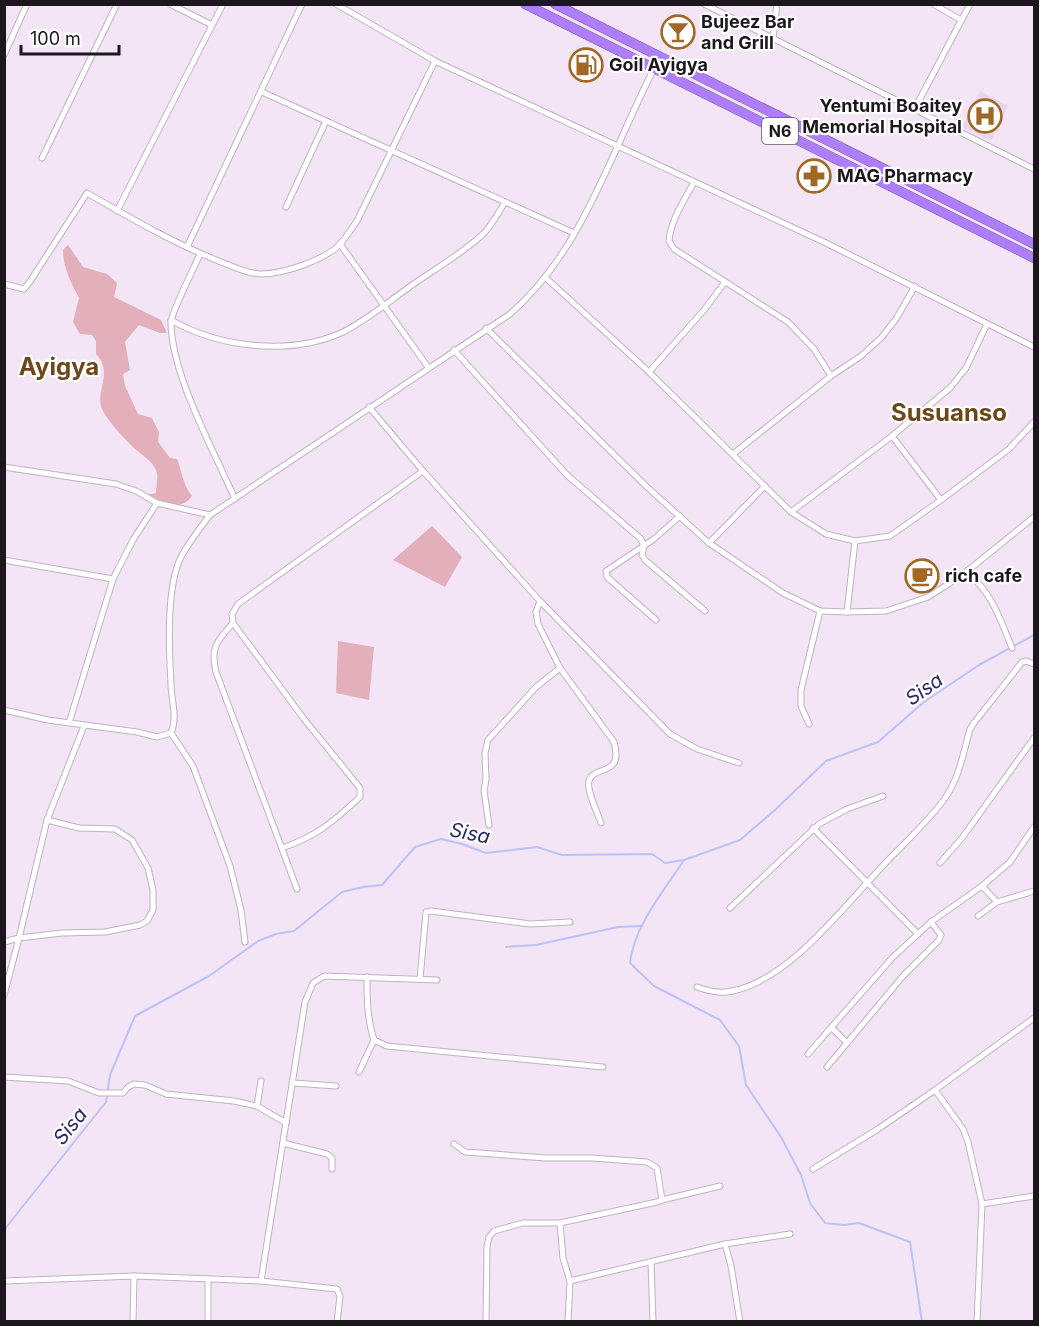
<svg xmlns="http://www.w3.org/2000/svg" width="1039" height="1326" font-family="Inter,sans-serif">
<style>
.built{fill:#e9d5ed}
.grass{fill:#e3afbb}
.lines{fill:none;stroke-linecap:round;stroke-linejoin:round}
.stream{stroke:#bcc3f8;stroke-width:2}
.street-casing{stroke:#c0b2c3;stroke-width:7}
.highway-casing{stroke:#7b5aad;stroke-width:10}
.street{stroke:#fff;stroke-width:5}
.highway{stroke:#ae7efa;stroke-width:9}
.labels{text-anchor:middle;stroke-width:4.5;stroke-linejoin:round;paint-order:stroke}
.shield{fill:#fff;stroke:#605d61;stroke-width:1.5}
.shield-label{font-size:16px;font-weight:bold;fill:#1c171d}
.poi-label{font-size:18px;font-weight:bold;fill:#1c171d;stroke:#fff;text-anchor:start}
.water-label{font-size:20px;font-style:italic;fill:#282865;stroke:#fff}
.district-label{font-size:24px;font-weight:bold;fill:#6d4619;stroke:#fff}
</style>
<rect width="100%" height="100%" fill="#f3e4f6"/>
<polygon class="built" points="980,91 1008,106 991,141 962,127"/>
<g class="grass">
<path d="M68,245L83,267L107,274L117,283L114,297L161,320L167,333H160L139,325L125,342L130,370L123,374L125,386L138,414L152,418L159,432L158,442L170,458L177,459C182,472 183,485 192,496C180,513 160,502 146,495L156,493C156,485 159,478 156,470C152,460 137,452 130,444C121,435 109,422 103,411C93,391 115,375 96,354V341L92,335L80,334L73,322L79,298C71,282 63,268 63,250Z"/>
<polygon points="432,526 462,557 445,587 393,560"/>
<polygon points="338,641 374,647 369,700 336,693"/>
</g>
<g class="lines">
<g class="stream">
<path d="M684,860C664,891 634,926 630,963L654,986L720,1020L739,1046L746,1085L781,1137L801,1175L810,1203L825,1223L844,1225L859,1223L910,1242L922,1322"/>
<polyline points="506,947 536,945 618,927 642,926"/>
<polyline points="4,1230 106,1102 110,1075 135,1016 209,976 258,941 276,934 294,931 342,892 363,887 382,885 415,847 441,839 462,844 486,853 537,847 562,855 652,854 665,863 684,860 740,840 775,810 826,761 878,742 924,702 979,665 1034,635"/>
</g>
<defs>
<g id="street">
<polyline points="170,4 212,25"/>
<polyline points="336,4 435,61 826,243 1034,347"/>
<polyline points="704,4 1034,169"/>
<polyline points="933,4 961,20"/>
<polyline points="773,39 777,4"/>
<polyline points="4,55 27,4"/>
<polyline points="262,92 574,233"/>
<polyline points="914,110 970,4"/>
<polyline points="42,158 117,4"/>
<path d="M694,182C684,201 671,219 669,241L674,249L788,322L814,349L831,376"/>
<polyline points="286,207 326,121"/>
<polyline points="117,211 223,4"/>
<polyline points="340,244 428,367"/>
<polyline points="187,247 302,4"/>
<path d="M200,254C195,266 172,311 171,322C171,374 214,451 235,499"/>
<polyline points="546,278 649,372 791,512 826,534 855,541 890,536 941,500 1009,449 1034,422"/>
<path d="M4,284L24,289L29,283L87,193C132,219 177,245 226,264C237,268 249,274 261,274C283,274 326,260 341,243C347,236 352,228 357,221L435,61"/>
<path d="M171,320C220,348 291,356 343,332C369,319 394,297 418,281C437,268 470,248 485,232C493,223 499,212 505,202"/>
<polyline points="486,328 647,487 709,543 783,593 820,611 847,612 886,611 928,597 961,576 1034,517"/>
<polyline points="454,350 567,475 641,539 644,546 642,555 645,560 705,611"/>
<polyline points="649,372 704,310 725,282"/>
<polyline points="369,407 423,471 540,601 670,734 697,749 739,763"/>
<polyline points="892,436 941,500"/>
<polyline points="733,454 831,376 861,356 881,338 896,319 915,286"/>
<polyline points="4,467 116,484 136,491 157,503 210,515"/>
<polyline points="791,512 892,436 950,388 966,368 987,324"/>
<polyline points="709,543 765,486"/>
<polyline points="4,560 113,579"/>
<path d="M966,572C993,593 1000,619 1012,648"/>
<path d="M540,601L536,612L538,624L560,668L614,742C624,778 594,764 589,781C586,789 598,814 601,823"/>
<polyline points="847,612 855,541"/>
<polyline points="656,620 607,577 606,571 654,539 680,516"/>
<path d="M233,623C217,641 210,647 216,672L297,889"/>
<path d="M4,710L48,720L137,732L157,737L171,733C178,717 171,700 171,684C169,650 166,587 181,557C189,542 200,528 210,515L510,314C586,248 613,144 660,57"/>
<polyline points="69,723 113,579 133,540 157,503"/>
<polyline points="809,724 801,706 801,690 820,611"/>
<polyline points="171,733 193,766 230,866 241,910 245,942"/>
<polyline points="489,825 484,791 486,779 485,753 488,740 536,687 560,668"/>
<polyline points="813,828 918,934"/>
<path d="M282,848C317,836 333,822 360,797V788L304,719L233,623L232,614L238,604L423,471"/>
<polyline points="940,863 962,838 1034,738"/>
<polyline points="982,886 997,902"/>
<polyline points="730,908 819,824 847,809 883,796"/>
<polyline points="978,916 997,902 1034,891"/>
<polyline points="4,942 19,938 47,820 84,726"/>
<path d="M367,977C367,998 367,1019 374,1040L387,1046L603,1067"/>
<polyline points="420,979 426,912 431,911 530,924 570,922"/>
<path d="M697,987C708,991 720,994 732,991C787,981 841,910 878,871C899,848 924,826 943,801C959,780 963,754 970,729L974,723L1022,662L1026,661L1034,664"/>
<polyline points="4,995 19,938 62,933 105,932 140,925 147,921 153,910 153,890 148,868 132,840 115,829 79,828 47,820"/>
<polyline points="832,1028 847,1043"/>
<polyline points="808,1054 892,958 931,922 982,886 1010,862 1034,827"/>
<polyline points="827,1067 903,976 939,940 941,935 931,922"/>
<polyline points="359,1072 374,1040"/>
<polyline points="4,1077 68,1081 99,1093 123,1093 128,1087 134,1084 145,1085 166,1094 234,1101 257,1106 286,1123"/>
<polyline points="293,1083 336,1086"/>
<polyline points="935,1090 963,1129 968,1142 982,1204 977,1322"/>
<polyline points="257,1106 261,1081"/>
<polyline points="283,1143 327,1154 332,1158 332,1169"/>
<polyline points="454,1144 465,1152 546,1158 592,1158 647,1162 657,1168 662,1200 657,1202 560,1223 523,1223 494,1231 489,1237 487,1246 486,1322"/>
<polyline points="813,1169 878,1129 935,1090 1034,1018"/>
<polyline points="662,1200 720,1186"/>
<polyline points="982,1204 1034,1196"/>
<polyline points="560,1223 563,1258 570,1281 568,1322"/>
<polyline points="725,1244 731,1266 740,1322"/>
<polyline points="651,1262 653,1322"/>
<polyline points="4,1281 135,1276 261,1281 337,1289 340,1296 337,1322"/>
<polyline points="261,1281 305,1002 313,983 324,976 437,980"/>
<polyline points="570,1281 725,1244 790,1234"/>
<polyline points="133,1322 134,1276"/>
<polyline points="208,1322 208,1279"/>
</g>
<g id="highway">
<polyline points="525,4 1034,258"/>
<polyline points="555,4 1034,244"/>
</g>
</defs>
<use href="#street" class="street-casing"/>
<use href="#highway" class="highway-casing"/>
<use href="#street" class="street"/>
<use href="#highway" class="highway"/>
</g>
<defs>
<symbol id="bar-ring" viewBox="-11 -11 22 22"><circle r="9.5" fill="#fff" stroke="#a06725" stroke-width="1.5"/><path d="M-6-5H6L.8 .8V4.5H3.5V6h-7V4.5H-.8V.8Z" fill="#a06725"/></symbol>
<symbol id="fuel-ring" viewBox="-11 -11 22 22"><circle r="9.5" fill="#fff" stroke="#a06725" stroke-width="1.5"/><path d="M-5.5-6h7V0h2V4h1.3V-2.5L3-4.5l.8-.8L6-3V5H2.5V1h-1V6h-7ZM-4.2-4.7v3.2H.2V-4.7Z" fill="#a06725"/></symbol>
<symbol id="hospital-ring" viewBox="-11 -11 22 22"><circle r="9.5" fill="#fff" stroke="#a06725" stroke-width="1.5"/><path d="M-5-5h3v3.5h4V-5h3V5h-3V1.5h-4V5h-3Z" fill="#a06725"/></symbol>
<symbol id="pharmacy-ring" viewBox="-11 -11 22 22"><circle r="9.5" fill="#fff" stroke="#a06725" stroke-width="1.5"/><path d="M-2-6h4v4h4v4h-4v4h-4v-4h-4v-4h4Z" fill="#a06725"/></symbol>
<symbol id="cafe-ring" viewBox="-11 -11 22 22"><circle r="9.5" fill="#fff" stroke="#a06725" stroke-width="1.5"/><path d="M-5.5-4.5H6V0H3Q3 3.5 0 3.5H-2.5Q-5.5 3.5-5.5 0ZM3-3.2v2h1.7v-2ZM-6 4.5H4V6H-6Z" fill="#a06725"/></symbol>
</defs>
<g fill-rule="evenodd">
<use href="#bar-ring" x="659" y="13" width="38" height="38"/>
<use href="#fuel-ring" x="567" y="46" width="38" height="38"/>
<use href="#hospital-ring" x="966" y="97" width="38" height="38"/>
<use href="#pharmacy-ring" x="795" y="157" width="38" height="38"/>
<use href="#cafe-ring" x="903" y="557" width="38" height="38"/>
</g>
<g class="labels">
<rect class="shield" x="762" y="118" width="36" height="26" rx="4.5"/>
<g class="shield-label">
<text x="780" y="137">N6</text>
</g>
<g class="poi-label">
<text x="701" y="28">Bujeez Bar<tspan x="701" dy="21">and Grill</tspan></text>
<text x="609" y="71">Goil Ayigya</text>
<text x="962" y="112" text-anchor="end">Yentumi Boaitey<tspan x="962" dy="21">Memorial Hospital</tspan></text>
<text x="837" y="182">MAG Pharmacy</text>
<text x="945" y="582">rich cafe</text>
</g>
<g class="water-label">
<text transform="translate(924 689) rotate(-35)" y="7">Sisa</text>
<text transform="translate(470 833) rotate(11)" y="7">Sisa</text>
<text transform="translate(70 1126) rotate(-51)" y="7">Sisa</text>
</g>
<g class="district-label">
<text x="59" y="375">Ayigya</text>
<text x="949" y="421">Susuanso</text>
</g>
</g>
<rect width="1039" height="1326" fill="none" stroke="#1c171d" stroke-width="12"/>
<path d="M21 45v9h98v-9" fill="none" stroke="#1c171d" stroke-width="3"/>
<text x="30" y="45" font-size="18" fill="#1c171d" stroke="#ffffff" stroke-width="4.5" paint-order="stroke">100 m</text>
</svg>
